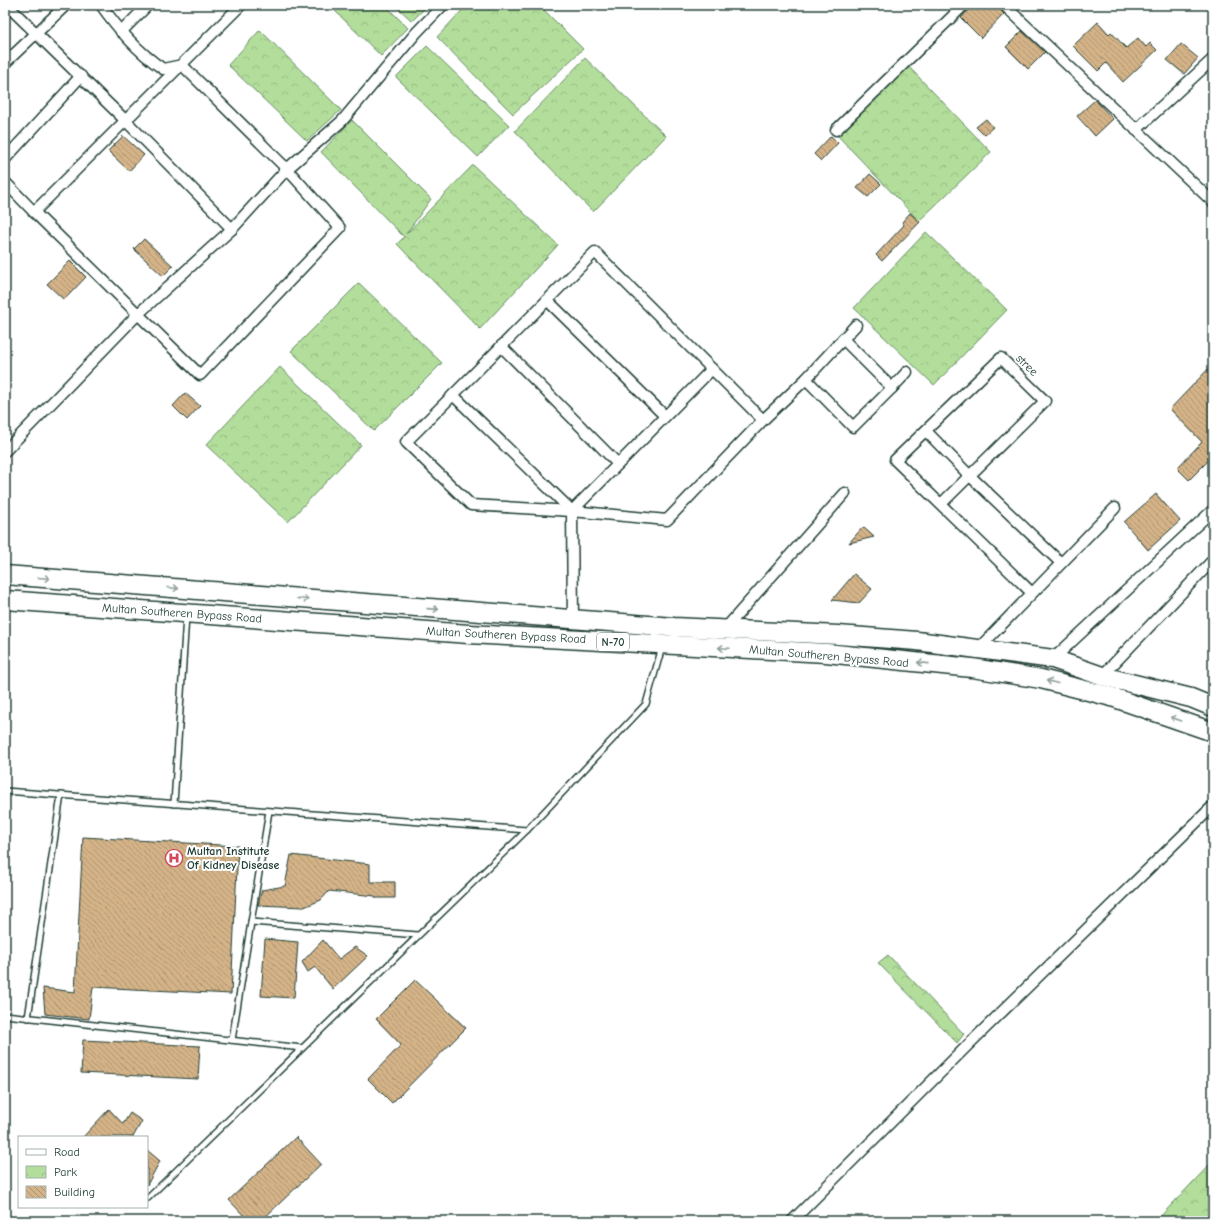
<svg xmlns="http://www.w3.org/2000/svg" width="1218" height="1226" font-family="'Comic Neue',sans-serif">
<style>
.park{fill:url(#park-crowns);stroke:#688d67}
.building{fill:url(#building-back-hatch);stroke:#1f3d34}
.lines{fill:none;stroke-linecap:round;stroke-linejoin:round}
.lane-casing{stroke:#1f3d34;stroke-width:8}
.street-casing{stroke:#1f3d34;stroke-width:13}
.highway-casing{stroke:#1f3d34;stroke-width:21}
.lane{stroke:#fff;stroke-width:5}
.street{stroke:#fff;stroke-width:10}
.highway{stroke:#fff;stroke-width:18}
.oneway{stroke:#8f9e9a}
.labels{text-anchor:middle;stroke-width:4;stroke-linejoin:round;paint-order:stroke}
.shield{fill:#fff;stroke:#627771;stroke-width:1}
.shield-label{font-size:11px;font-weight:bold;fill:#1f3d34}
.street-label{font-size:12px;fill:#1f3d34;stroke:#fff}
.poi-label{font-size:12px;font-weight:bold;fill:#1f3d34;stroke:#fff;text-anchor:start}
</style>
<defs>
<pattern id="park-crowns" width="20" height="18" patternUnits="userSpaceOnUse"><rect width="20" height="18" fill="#b2dd9a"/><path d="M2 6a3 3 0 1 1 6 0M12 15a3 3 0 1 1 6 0" fill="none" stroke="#99bf85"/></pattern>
<pattern id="building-back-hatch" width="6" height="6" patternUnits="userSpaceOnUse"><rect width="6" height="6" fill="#d5b388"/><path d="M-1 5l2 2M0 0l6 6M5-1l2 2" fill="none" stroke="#ac9370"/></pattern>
</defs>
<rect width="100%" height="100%" fill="#fff"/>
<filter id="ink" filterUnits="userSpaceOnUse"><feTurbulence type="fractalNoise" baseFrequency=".025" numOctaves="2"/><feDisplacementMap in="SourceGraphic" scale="8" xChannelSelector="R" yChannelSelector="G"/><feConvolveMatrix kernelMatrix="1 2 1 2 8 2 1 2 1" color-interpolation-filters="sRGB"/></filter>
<g filter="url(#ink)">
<g class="park">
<polygon points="329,5 385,5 408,28 381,56"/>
<polygon points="395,5 428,5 412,21"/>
<polygon points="467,5 539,5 583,49 513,114 437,37"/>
<polygon points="260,30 341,110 307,141 228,65"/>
<polygon points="427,46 509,125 478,157 396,77"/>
<polygon points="585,58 666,136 593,212 515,131"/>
<polygon points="908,66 991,152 919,221 837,135"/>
<polygon points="352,120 431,199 406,234 473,165 558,245 480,329 397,244 404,237 321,152"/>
<polygon points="926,232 1007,310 934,385 854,308"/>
<polygon points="359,283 442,363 374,431 291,351"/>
<polygon points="280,367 361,445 288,522 206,445"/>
<polygon points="888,955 964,1034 957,1043 878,963"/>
<polygon points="1213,1161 1213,1221 1156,1221"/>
</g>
<g class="building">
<polygon points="973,5 998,5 1004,14 981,38 961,18"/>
<polygon points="1098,22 1109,34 1111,32 1126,48 1138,38 1146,47 1150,43 1157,50 1123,82 1106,63 1098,71 1073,46"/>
<polygon points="1022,31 1045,52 1028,69 1006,47"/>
<polygon points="1181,44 1198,58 1184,74 1167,60"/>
<polygon points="1095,100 1113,119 1095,136 1077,116"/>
<polygon points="986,119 993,127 984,135 976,127"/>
<polygon points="123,136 144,155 129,171 108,151"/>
<polygon points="831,136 838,143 821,161 814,154"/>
<polygon points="870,174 881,184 868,197 857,188"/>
<polygon points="910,213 920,222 882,261 876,255 904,225 902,222"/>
<polygon points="144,239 173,266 163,276 134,249"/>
<polygon points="70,261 86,277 64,300 47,284"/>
<polygon points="1213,364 1213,456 1189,480 1177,468 1202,442 1170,409"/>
<polygon points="185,393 200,406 187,420 173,406"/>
<polygon points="1156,494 1180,521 1148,550 1124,522"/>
<polygon points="863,527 874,537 849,543"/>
<polygon points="854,574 872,589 859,603 832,600"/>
<polygon points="83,837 238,846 231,994 93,987 89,1019 45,1014 43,988 75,992"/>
<polygon points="291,855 370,864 370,882 395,882 395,898 376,898 375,896 329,891 321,900 304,907 258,905 262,890 285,886"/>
<polygon points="265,939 298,942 294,998 261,996"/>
<polygon points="323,940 339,959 355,947 368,956 333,989 315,967 308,972 302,962"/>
<polygon points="415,980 466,1028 392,1103 368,1079 401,1045 376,1019"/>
<polygon points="83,1040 200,1046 198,1079 81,1073"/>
<polygon points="109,1109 123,1124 130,1113 142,1121 133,1137 83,1137"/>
<polygon points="296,1137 321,1164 261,1221 249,1221 229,1200"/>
<polygon points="147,1150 160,1161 147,1185"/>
</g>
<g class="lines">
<defs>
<g id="lane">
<polyline points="5,791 527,830"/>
<polyline points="174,804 186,616"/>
<polyline points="251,922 418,935"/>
<polyline points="5,1015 302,1048"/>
<polyline points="28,1018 61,795"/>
<polyline points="232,1040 269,811"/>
<polyline points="148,1198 527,830 646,704 662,647"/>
</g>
<g id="street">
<polyline points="7,5 126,121 232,229"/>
<polyline points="1004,5 1213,202"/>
<polyline points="121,32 148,5"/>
<polyline points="5,63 66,5"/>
<polyline points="836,130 964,5"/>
<polyline points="1136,130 1213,59"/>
<polyline points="5,159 81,76"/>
<polyline points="5,182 34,212 241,5"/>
<path d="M34,212L200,375L340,228L287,169L182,65L163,69C137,51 119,30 101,5"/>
<polyline points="547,300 665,416"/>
<polyline points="501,346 618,464"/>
<polyline points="806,379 853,427 892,388 843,339"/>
<polyline points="892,388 907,372"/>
<polyline points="453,395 406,442 471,505 572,511 712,369 763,420 667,520 572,511 573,620"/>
<polyline points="763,420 806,379 856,325"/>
<polyline points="926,431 969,475 1061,563"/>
<polyline points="5,451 138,314 232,229 287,169 342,121 416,33 443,5"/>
<polyline points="941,504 1045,401 1001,358 895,460 1032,593"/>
<polyline points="572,511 453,395 595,252 712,369"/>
<polyline points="724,630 845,493"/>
<polyline points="978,649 1115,508"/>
<polyline points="1053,659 1213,510"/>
<polyline points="1102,676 1213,560"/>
<polyline points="792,1221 970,1043 1213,806"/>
</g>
<g id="highway">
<polyline points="5,575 674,627 838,635 917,641 1053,659 1102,676 1191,698 1213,707"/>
<polyline points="5,600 469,634 826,653 972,668 1041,679 1112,697 1213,732"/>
</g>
</defs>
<use href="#lane" class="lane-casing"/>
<use href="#street" class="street-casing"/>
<use href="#highway" class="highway-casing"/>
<use href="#lane" class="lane"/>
<use href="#street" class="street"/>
<use href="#highway" class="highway"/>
</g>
<defs><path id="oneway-shaft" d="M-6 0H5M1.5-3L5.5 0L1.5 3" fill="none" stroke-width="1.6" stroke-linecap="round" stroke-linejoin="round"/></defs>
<g class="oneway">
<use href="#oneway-shaft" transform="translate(44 578) rotate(5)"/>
<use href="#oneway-shaft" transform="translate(173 588) rotate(5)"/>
<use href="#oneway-shaft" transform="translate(303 599) rotate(5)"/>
<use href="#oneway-shaft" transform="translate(433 609) rotate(4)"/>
<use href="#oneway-shaft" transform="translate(724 648) rotate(-177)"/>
<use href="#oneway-shaft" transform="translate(923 663) rotate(-174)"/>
<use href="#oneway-shaft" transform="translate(1052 682) rotate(-166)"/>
<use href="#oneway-shaft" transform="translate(1176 719) rotate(-161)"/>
</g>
</g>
<defs>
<symbol id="hospital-ring" viewBox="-11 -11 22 22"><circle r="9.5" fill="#fff" stroke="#d1495b" stroke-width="1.5"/><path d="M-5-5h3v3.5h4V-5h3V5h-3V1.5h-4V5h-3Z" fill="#d1495b"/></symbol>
</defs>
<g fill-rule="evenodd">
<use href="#hospital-ring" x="164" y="848" width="20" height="20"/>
</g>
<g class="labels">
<rect class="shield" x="597" y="633" width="32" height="18" rx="3"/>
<g class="shield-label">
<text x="613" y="646">N-70</text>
</g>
<g class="street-label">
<text transform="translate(1027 365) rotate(44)" y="4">stree</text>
<text transform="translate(182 613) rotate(4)" y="4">Multan Southeren Bypass Road</text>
<text transform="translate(506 635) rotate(3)" y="4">Multan Southeren Bypass Road</text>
<text transform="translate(829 656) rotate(5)" y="4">Multan Southeren Bypass Road</text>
</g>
<g class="poi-label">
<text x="187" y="855">Multan Institute<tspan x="187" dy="14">Of Kidney Disease</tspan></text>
</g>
</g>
<rect width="1218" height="1226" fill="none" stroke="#fff" stroke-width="20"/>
<rect x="10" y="10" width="1198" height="1206" fill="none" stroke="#1f3d34" stroke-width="1.5" filter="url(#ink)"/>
<rect x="18" y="1136" width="130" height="72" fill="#ffffff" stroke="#a5b1ae"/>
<rect x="26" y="1149" width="20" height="6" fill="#ffffff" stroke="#a5b1ae"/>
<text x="54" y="1156" font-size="12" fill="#1f3d34">Road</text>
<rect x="26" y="1166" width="20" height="12" fill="url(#park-crowns)" stroke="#a5b1ae"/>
<text x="54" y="1176" font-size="12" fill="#1f3d34">Park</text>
<rect x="26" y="1186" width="20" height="12" fill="url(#building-back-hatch)" stroke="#a5b1ae"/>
<text x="54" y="1196" font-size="12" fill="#1f3d34">Building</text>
</svg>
